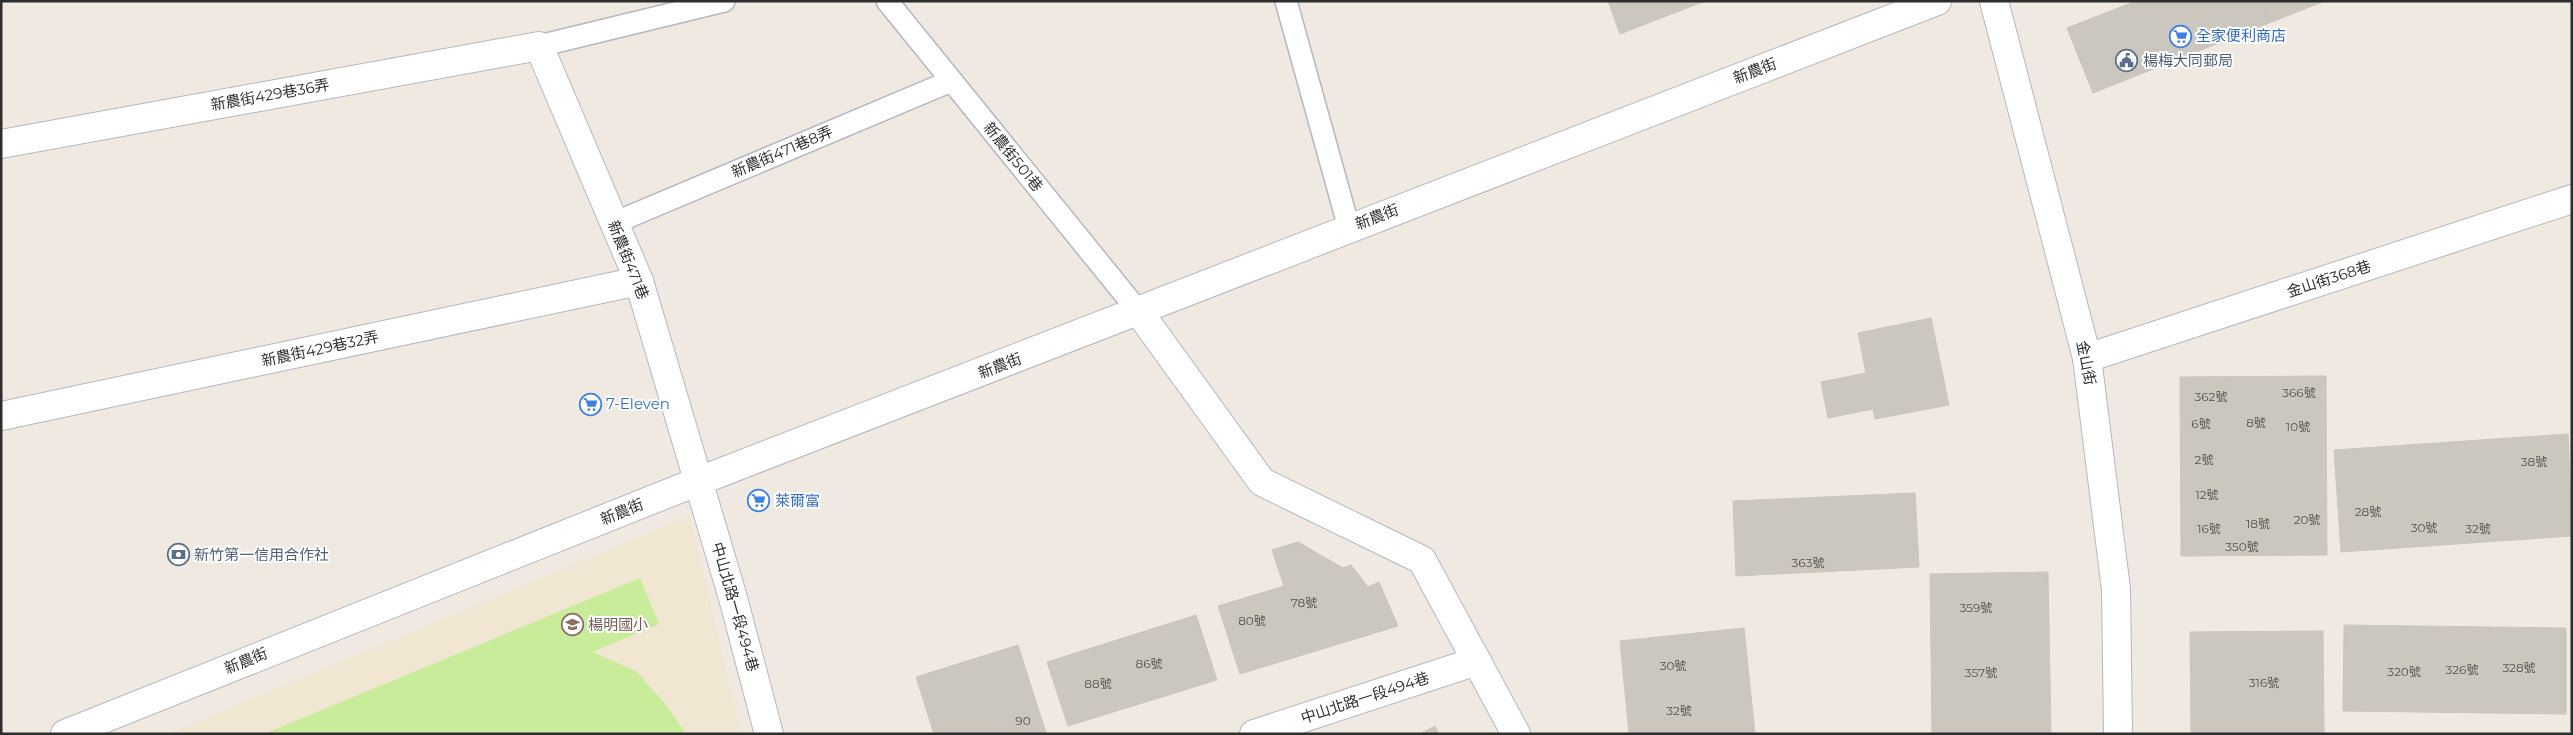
<svg xmlns="http://www.w3.org/2000/svg" width="2573" height="735" font-family="Montserrat,'Noto Sans TC',sans-serif">
<style>
.education{fill:#f0e6d1}
.pitch{fill:#c9ec9a}
.building{fill:#cbc7bf;stroke:#cbc5ba}
.lines{fill:none;stroke-linecap:round;stroke-linejoin:round}
.lane-casing{stroke:#b4b7c1;stroke-width:24}
.street-casing{stroke:#b4b7c1;stroke-width:30}
.secondary-casing{stroke:#b4b7c1;stroke-width:30}
.lane{stroke:#fff;stroke-width:21}
.street{stroke:#fff;stroke-width:28}
.secondary{stroke:#fff;stroke-width:28}
.labels{text-anchor:middle;stroke-width:4;stroke-linejoin:round;paint-order:stroke}
.number-label{font-size:12px;fill:#555452}
.shop-label{font-size:15px;fill:#366cbe;stroke:#fff;text-anchor:start}
.service-label{font-size:15px;fill:#4e5e75;stroke:#fff;text-anchor:start}
.street-label{font-size:15px;fill:#2e2e2e;stroke:#fff}
.education-label{font-size:15px;fill:#785e54;stroke:#fff;text-anchor:start}
</style>
<rect width="100%" height="100%" fill="#efe9e1"/>
<polygon class="education" points="690,516 741,734 168,734"/>
<polygon class="pitch" points="640,578 659,624 592,652 636,671 667,706 686,734 264,734"/>
<g class="building">
<polygon points="1608,1 1705,1 1620,34"/>
<polygon points="2136,1 2261,1 2269,23 2093,93 2067,28"/>
<polygon points="2261,1 2325,1 2269,23"/>
<polygon points="1931,318 1949,405 1875,419 1873,409 1828,418 1821,382 1866,373 1858,333"/>
<polygon points="2326,376 2327,555 2181,556 2180,377"/>
<polygon points="2568,434 2572,536 2341,552 2334,450"/>
<polygon points="1915,493 1919,567 1736,576 1733,501"/>
<polygon points="1298,542 1343,568 1351,565 1368,587 1379,582 1398,626 1240,674 1218,606 1284,586 1272,550"/>
<polygon points="2048,572 2051,734 1932,734 1930,574"/>
<polygon points="1196,615 1217,680 1068,726 1047,662"/>
<polygon points="2344,625 2566,628 2566,714 2343,711"/>
<polygon points="1744,628 1755,734 1629,734 1620,641"/>
<polygon points="2323,631 2324,734 2191,734 2190,632"/>
<polygon points="1018,645 1046,733 934,734 916,677"/>
<polygon points="1435,726 1439,734 1420,734"/>
</g>
<g class="lines">
<defs>
<g id="lane">
<polyline points="887,1 1139,312"/>
<polyline points="1286,1 1349,228"/>
<polyline points="539,46 724,1"/>
<polyline points="614,223 951,81"/>
</g>
<g id="street">
<polyline points="1994,1 2087,358 2116,589 2118,734"/>
<polyline points="1,144 539,46 639,281 733,598 769,734"/>
<polyline points="1139,312 1262,482 1422,560 1516,734"/>
<polyline points="2087,358 2572,199"/>
<polyline points="1,416 639,281"/>
<polyline points="1254,734 1477,661"/>
</g>
<polyline id="secondary" points="65,734 699,481 1937,1"/>
</defs>
<use href="#lane" class="lane-casing"/>
<use href="#street" class="street-casing"/>
<use href="#secondary" class="secondary-casing"/>
<use href="#lane" class="lane"/>
<use href="#street" class="street"/>
<use href="#secondary" class="secondary"/>
</g>
<defs>
<symbol id="supermarket-ring" viewBox="-11 -11 22 22"><circle r="9.5" fill="#fff" stroke="#3f7fe0" stroke-width="1.5"/><path d="M-6-5.5h2.5l.6 2H6L4.5 2H-2.5L-4.4-4H-6ZM-1.5 3.2a1.3 1.3 0 1 0 .1 0ZM3 3.2a1.3 1.3 0 1 0 .1 0Z" fill="#3f7fe0"/></symbol>
<symbol id="civic-ring" viewBox="-11 -11 22 22"><circle r="9.5" fill="#fff" stroke="#5c6f8a" stroke-width="1.5"/><path d="M-.6-6.5H3V-4.5H.6V-3L4-1V1h2V6H-6V1h2V-1L-.6-3ZM-1.2 2.5V6h2.4V2.5Z" fill="#5c6f8a"/></symbol>
<symbol id="bank-ring" viewBox="-11 -11 22 22"><circle r="9.5" fill="#fff" stroke="#5c6f8a" stroke-width="1.5"/><path d="M-6-4H6V4H-6ZM0-2.3a2.3 2.3 0 1 0 0 4.6a2.3 2.3 0 1 0 0-4.6Z" fill="#5c6f8a"/></symbol>
<symbol id="school-ring" viewBox="-11 -11 22 22"><circle r="9.5" fill="#fff" stroke="#8d6e63" stroke-width="1.5"/><path d="M0-5L7-2L0 1L-7-2ZM-4 1L0 2.5L4 1V4Q0 6-4 4Z" fill="#8d6e63"/></symbol>
</defs>
<g fill-rule="evenodd">
<use href="#supermarket-ring" x="2168" y="24" width="25" height="25"/>
<use href="#civic-ring" x="2114" y="48" width="25" height="25"/>
<use href="#supermarket-ring" x="578" y="392" width="25" height="25"/>
<use href="#supermarket-ring" x="746" y="488" width="25" height="25"/>
<use href="#bank-ring" x="166" y="542" width="25" height="25"/>
<use href="#school-ring" x="560" y="612" width="25" height="25"/>
</g>
<g class="labels">
<g class="number-label">
<text x="2299" y="397">366號</text>
<text x="2211" y="401">362號</text>
<text x="2256" y="427">8號</text>
<text x="2201" y="428">6號</text>
<text x="2298" y="431">10號</text>
<text x="2204" y="464">2號</text>
<text x="2534" y="466">38號</text>
<text x="2207" y="499">12號</text>
<text x="2368" y="516">28號</text>
<text x="2307" y="524">20號</text>
<text x="2258" y="528">18號</text>
<text x="2424" y="532">30號</text>
<text x="2209" y="533">16號</text>
<text x="2478" y="533">32號</text>
<text x="2242" y="551">350號</text>
<text x="1808" y="567">363號</text>
<text x="1304" y="607">78號</text>
<text x="1976" y="612">359號</text>
<text x="1252" y="625">80號</text>
<text x="1149" y="668">86號</text>
<text x="1673" y="670">30號</text>
<text x="2519" y="672">328號</text>
<text x="2462" y="674">326號</text>
<text x="2404" y="676">320號</text>
<text x="1981" y="677">357號</text>
<text x="2264" y="687">316號</text>
<text x="1098" y="688">88號</text>
<text x="1679" y="715">32號</text>
<text x="1023" y="725">90</text>
</g>
<g class="shop-label">
<text x="2196" y="41">全家便利商店</text>
<text x="606" y="409">7-Eleven</text>
<text x="775" y="506">萊爾富</text>
</g>
<g class="service-label">
<text x="2143" y="66">楊梅大同郵局</text>
<text x="194" y="560">新竹第一信用合作社</text>
</g>
<g class="street-label">
<text transform="translate(1755 71) rotate(-21)" y="5">新農街</text>
<text transform="translate(270 95) rotate(-10)" y="5">新農街429巷36弄</text>
<text transform="translate(782 152) rotate(-23)" y="5">新農街471巷8弄</text>
<text transform="translate(1013 157) rotate(51)" y="5">新農街501巷</text>
<text transform="translate(1377 217) rotate(-21)" y="5">新農街</text>
<text transform="translate(628 260) rotate(68)" y="5">新農街471巷</text>
<text transform="translate(2329 279) rotate(-18)" y="5">金山街368巷</text>
<text transform="translate(320 349) rotate(-12)" y="5">新農街429巷32弄</text>
<text transform="translate(2086 363) rotate(79)" y="5">金山街</text>
<text transform="translate(1000 366) rotate(-21)" y="5">新農街</text>
<text transform="translate(622 512) rotate(-22)" y="5">新農街</text>
<text transform="translate(735 607) rotate(74)" y="5">中山北路一段494巷</text>
<text transform="translate(246 661) rotate(-22)" y="5">新農街</text>
<text transform="translate(1365 698) rotate(-18)" y="5">中山北路一段494巷</text>
</g>
<g class="education-label">
<text x="588" y="630">楊明國小</text>
</g>
</g>
<rect width="2573" height="735" fill="none" stroke="#2e2e2e" stroke-width="5"/>
</svg>
